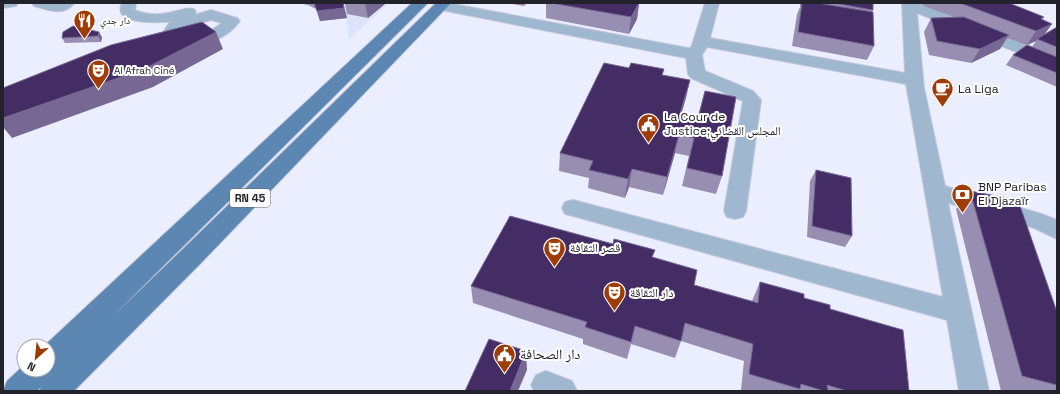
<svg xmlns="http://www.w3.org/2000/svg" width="1060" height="394" font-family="'Space Grotesk','Noto Naskh Arabic',sans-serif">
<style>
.built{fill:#dde3fb}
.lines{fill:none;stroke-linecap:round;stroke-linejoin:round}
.minor-casing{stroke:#c6c9d9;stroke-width:2}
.major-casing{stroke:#c6c9d9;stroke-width:2}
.minor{fill:#a0b7d0;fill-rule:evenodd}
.major{fill:#5c87b3;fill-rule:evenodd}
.wall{fill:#978eb2}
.shaded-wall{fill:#766793}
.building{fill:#442d65;stroke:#766793}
.labels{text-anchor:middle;stroke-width:4;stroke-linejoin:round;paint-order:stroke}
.far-poi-label{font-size:10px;fill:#22232a;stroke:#fff;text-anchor:start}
.shield{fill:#fff;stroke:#64656a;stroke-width:1}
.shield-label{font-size:11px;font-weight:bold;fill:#22232a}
.poi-label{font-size:12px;fill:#22232a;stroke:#fff;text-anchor:start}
.near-poi-label{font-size:14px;fill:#22232a;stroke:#fff;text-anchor:start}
</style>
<rect width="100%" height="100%" fill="#eaeeff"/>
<polygon class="built" points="340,3 389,3 349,39 345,9"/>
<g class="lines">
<defs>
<g id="minor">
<polygon points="3,3 18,3 16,6 3,8"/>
<path d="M32,3H74C65,17 47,10 34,6Z"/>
<path d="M122,3H136L135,10C148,16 162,15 176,11C183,10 187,7 194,9L196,12L194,15L211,10L237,18L240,21C228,38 203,49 182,44L180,41L182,38L207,33L222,23L211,20L180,29L175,39L180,45L178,48C168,51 163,48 159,39L169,23L174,21C163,23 110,26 122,3Z"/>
<polygon points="436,3 448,3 688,48 690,48 692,45 705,3 719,3 710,38 905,73 902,3 920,3 1057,57 1057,68 917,13 924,88 945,186 1042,214 1057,220 1057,239 1034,228 948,203 989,391 959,391 947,320 573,216 565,214 562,208 565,202 573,200 943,297 906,84 707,47 702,55 705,71 753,91 761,100 746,211 743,217 735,219 727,217 724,211 743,101 691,78 688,74 686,58 441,10 436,9 434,6"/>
<polygon points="546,371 572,381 577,391 534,391 531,385 536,375"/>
</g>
<polygon id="major" points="412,3 428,3 111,318 184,248 436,3 451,3 202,262 74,391 39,391 41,387 37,391 3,391 7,381 24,365 24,370 48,370 48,346 44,346"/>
</defs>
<use href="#minor" class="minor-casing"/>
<use href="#major" class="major-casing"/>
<use href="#minor" class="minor"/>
<use href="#major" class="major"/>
</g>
<g class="wall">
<polygon points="298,3 343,3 347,18 320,21 316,9 308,5"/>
<polygon points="345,3 386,3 368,18 347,14"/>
<polygon points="506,3 527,3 524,6"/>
<polygon points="546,3 639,3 637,19 629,34 546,18"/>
<polygon points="800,3 873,3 873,10 872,12 874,46 867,60 792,46 797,14 800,7"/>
<polygon points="922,3 1009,3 1052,24 1043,35 1057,27 1057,87 1006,65 1013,55 1032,47 1036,41 1027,45 1007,38 1000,49 971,63 929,55 924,32 931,18 954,17 924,6"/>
<polygon points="73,26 102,37 101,42 65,43 62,38"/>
<polygon points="663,75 690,80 681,114 722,176 716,194 682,186 689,156 675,153 663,195 629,187 625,198 588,188 589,178 559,171 560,153"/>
<polygon points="816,170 852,236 845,247 807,237 810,181"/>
<polygon points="970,191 1057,312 1057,391 1001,391 956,209"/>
<polygon points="653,258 694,285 752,301 760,282 804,298 830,309 909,391 744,391 741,390 744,361 681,341 675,358 631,344 627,359 583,344 583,339 473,303 471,286"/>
</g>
<g class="shaded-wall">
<polygon points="343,3 347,18 320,21 317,11"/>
<polygon points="365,3 386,3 368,18"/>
<polygon points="639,3 637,19 629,34 631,17"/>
<polygon points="1052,24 1042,38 1037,39 1036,41 1027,45 1036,31"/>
<polygon points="99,32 102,37 101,42 98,36"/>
<polygon points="216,32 223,49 153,87 12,138 3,127 3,118"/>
<polygon points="1009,35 1000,49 971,63 980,49"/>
<polygon points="690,80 686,98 676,132 680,114"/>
<polygon points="679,135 675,153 663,195 667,177"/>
<polygon points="632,169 629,187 625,198 628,179"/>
<polygon points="526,351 527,370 518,391 510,391"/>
</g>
<g class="building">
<polygon points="314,3 343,3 344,8 317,11"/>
<polygon points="551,3 639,3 631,17"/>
<polygon points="802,3 817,3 873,12 874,46 798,32"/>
<polygon points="833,3 873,3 873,10"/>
<polygon points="960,3 1009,3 1044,17 1041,19 1052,24 1036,31"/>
<polygon points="964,17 1009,35 980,49 937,41 931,18"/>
<polygon points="202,22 216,32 144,69 3,118 3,88 111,45"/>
<polygon points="73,26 99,32 98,36 62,38 63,32"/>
<polygon points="1057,27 1057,47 1037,39"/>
<polygon points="1027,45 1057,57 1057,73 1013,55"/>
<polygon points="604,63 629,68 631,63 664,69 662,75 690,80 680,114 698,118 705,91 736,97 722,176 687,168 694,138 679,135 667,177 632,169 628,179 589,170 593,161 560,153"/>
<polygon points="816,170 851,178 852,236 812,226"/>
<polygon points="970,191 1018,200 1057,312 1057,385 1022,376"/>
<polygon points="510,216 613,244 614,239 655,250 652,257 697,270 694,285 758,303 760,282 804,294 804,298 830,305 830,309 903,330 909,391 847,391 827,385 828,391 824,391 801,384 800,389 749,374 753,344 685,323 681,341 635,326 631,342 585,327 587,322 471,286"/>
<polygon points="489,339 526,351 510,391 465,391"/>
</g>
<defs>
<symbol id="restaurant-pin" viewBox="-11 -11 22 30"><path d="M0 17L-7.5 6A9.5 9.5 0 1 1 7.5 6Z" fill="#9f3c05" stroke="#fff"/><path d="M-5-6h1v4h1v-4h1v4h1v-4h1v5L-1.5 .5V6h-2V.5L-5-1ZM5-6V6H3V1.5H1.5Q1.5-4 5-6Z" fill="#fff"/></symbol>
<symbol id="theatre-pin" viewBox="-11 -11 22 30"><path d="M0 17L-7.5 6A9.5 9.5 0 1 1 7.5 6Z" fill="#9f3c05" stroke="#fff"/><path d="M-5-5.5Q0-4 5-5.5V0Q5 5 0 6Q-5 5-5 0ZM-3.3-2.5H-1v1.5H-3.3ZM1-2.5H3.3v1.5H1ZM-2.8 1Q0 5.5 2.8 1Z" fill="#fff"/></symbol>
<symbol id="cafe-pin" viewBox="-11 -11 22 30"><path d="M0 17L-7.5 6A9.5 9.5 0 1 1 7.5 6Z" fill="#9f3c05" stroke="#fff"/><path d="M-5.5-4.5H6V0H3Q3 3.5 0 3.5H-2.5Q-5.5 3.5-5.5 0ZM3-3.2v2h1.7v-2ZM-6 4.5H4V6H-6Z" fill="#fff"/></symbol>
<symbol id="civic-pin" viewBox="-11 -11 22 30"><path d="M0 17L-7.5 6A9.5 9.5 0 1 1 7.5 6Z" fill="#9f3c05" stroke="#fff"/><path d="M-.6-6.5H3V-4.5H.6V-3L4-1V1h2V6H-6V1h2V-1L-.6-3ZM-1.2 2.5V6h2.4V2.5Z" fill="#fff"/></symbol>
<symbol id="bank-pin" viewBox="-11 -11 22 30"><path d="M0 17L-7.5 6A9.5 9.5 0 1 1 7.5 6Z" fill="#9f3c05" stroke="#fff"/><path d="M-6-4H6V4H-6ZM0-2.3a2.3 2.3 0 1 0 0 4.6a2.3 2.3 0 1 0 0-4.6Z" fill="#fff"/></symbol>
</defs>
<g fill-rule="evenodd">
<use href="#restaurant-pin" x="72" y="8" width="25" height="34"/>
<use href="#theatre-pin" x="86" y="58" width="25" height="34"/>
<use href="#cafe-pin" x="930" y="76" width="25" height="34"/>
<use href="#civic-pin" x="636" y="112" width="25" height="34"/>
<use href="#bank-pin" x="950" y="182" width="25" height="34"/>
<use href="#theatre-pin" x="542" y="236" width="25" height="34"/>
<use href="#theatre-pin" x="602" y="280" width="25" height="34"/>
<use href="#civic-pin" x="492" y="342" width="25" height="34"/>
</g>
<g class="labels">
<g class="far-poi-label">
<text x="100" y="24">دار جدي</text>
<text x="114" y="74">Al Afrah Ciné</text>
</g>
<rect class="shield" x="230" y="189" width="40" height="18" rx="3"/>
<g class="shield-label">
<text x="250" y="202">RN 45</text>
</g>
<g class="poi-label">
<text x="958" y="93">La Liga</text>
<text x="664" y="121">La Cour de<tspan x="664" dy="14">Justice;المجلس القضائي</tspan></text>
<text x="978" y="191">BNP Paribas<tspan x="978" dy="14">El Djazaïr</tspan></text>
<text x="570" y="252">قصر الثقافة</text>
<text x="630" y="297">دار الثقاقة</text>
</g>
<g class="near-poi-label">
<text x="520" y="359">دار الصحافة</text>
</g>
</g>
<rect width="1060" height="394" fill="none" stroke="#22232a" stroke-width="8"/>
<g transform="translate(36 358) rotate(207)"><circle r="19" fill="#ffffff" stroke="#a7a7aa"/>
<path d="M0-3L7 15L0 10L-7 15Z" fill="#9f3c05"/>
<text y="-6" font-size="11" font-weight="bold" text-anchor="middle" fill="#22232a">N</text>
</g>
</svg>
